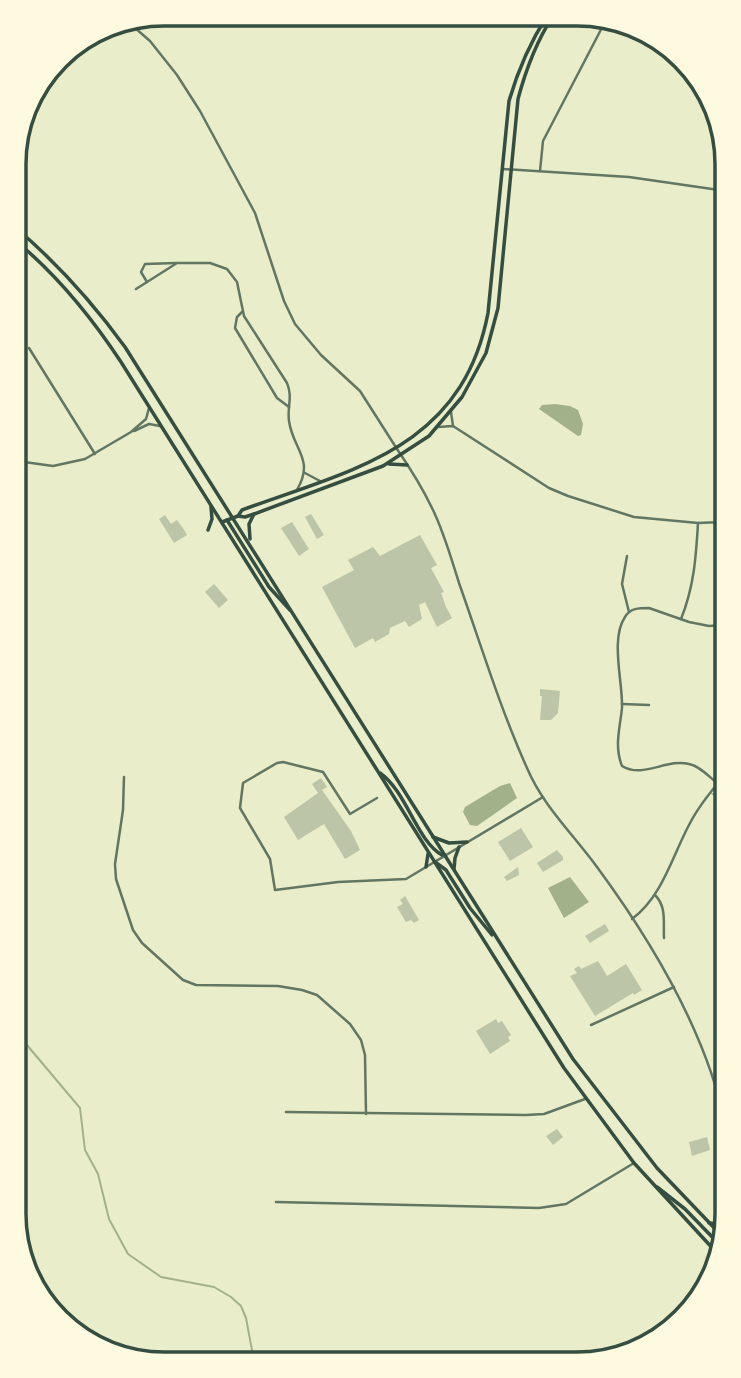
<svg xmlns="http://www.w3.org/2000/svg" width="741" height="1378" font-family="Montserrat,sans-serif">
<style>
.water{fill:#a3b18a}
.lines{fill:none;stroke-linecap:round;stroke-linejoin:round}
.stream{stroke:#a3b18a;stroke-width:2}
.building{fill:#bcc5a7}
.service{stroke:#617663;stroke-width:1}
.minor{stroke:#617663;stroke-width:2.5}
.tertiary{stroke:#617663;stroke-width:2.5}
.primary{stroke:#344e41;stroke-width:3.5}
.rim{fill:none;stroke:#344e41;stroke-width:3.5}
</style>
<rect width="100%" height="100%" fill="#e9edc9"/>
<g class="water">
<polygon points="555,404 570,406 578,410 583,424 581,435 578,436 539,409 542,405"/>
<polygon points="510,783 517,798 477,826 470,825 463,812 465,807 500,786"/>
<polygon points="570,877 589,902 564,918 548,888"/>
</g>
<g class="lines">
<polyline class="stream" points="21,1038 80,1108 85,1150 98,1174 109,1219 128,1254 161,1277 214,1287 231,1297 241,1306 246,1318 254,1361"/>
</g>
<g class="building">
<polygon points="311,514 324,535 317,539 305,517"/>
<polygon points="165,515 171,524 177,520 185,531 187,535 174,543 159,519"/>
<polygon points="292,522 309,549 299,556 281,528"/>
<polygon points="420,535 437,565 431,568 444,592 441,593 446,607 452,618 437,627 425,602 419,605 422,619 409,627 405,621 390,628 389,634 375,642 373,638 355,648 322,587 354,570 348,560 373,547 380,556"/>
<polygon points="214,584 228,600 219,608 205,592"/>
<polygon points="540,689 560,691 558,713 551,720 540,720 542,696 540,696"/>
<polygon points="321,778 327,787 322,790 351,831 360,850 345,859 324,824 298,840 284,817 318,793 312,784"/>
<polygon points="521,828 533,847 510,861 498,842"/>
<polygon points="557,850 563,857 563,860 543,872 537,863"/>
<polygon points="518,867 519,875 507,881 504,877"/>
<polygon points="405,896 419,920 414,923 411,920 406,922 397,907 403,904 400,900"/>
<polygon points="605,924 609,931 590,943 585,936"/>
<polygon points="598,961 607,976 626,964 642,990 634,995 633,993 595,1016 570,976 577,973 574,969 579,966 581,969"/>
<polygon points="496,1019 498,1023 502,1021 511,1035 508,1037 510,1041 490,1054 476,1031"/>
<polygon points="557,1129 563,1137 553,1145 546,1136"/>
<polygon points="707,1137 710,1150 692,1156 689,1142"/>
</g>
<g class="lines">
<polyline class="service" points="712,794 724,796"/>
<g class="minor">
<polyline points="127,21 150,41 177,75 200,111 255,213 284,301 295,324 321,355 360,391 397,449"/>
<polyline points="503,169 629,177 719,190"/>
<polyline points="540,171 543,141 607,18"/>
<polyline points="147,282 141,272 145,264 176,263"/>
<path d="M136,289L177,263H210L227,269L237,282L244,316L287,383C293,397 287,407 289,421C293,450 315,459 297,490"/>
<polyline points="242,312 237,317 235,328 277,398 289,407"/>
<polyline points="29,348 95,454"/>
<polyline points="451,412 453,426"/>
<polyline points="438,427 453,426 549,488 568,496 634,517 698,523 722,522"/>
<polyline points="134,431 149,424 160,426"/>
<polyline points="17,461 53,466 85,459 131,432 146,419 149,408"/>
<polyline points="305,473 320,481"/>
<polyline points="627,556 622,584 629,612"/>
<path d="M681,619C694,587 696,557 698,523"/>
<polyline points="622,704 649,705"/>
<polyline points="124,777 123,810 115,864 116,879 133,930 142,943 183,980 196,985 278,986 302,990 317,995 350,1024 361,1040 365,1055 366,1114"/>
<path d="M717,783C709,777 700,766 689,764C667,758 643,779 622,766C614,746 620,728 622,708C623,682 610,639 625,617C630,608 639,608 649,608L689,622L709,626L722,625"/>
<polyline points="377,798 350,814 323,772 283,762 277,763 243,783 240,808 270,859 275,890 338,882 406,879 543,797"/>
<path d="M655,895C667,907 663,922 664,938"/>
<path d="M632,919C662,897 672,857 689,825C698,807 711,791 724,776"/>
<polyline points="591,1025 674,987"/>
<polyline points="286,1112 526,1115 544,1114 585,1099"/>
<polyline points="276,1202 539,1208 566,1204 634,1163"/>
</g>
<path class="tertiary" d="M397,449C410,468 422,487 432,508C444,532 451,558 459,583C481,645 500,708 527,768C543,806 573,834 597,867C653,943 707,1033 726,1127"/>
<g class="primary">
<path d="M16,228C57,263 93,303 125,347L573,1059L657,1168L722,1236"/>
<path d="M16,241C57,275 92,318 121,362L564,1068L634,1163L716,1252"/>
<polyline points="389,464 407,465"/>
<path d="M238,516L245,517L254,514L383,466L429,436L462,397L486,353L498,308L518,99C526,69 536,42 553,16"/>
<polyline points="227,520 269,587 290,610"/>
<path d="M222,522L238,516L242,510C353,469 462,449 488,313L509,101C518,70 529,44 547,16"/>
<polyline points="208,530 212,519 211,507"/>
<polyline points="250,539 249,524 254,514"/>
<path d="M380,773C407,792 416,840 442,855"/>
<polyline points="433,837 449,843 467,842"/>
<polyline points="435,862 446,870 470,908 492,935"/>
<polyline points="426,867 428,854"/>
<polyline points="454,869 455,858 459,847"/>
<polyline points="657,1187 685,1209 719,1244"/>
<polyline points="709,1223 718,1224 727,1221"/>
</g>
</g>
<path d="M0 0H741V1378H0ZM164 26H577A138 138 0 0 1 715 164V1214A138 138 0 0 1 577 1352H164A138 138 0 0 1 26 1214V164A138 138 0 0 1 164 26Z" fill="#fefae0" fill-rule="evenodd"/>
<path class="rim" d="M164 26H577A138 138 0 0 1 715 164V1214A138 138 0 0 1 577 1352H164A138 138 0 0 1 26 1214V164A138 138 0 0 1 164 26Z"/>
</svg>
